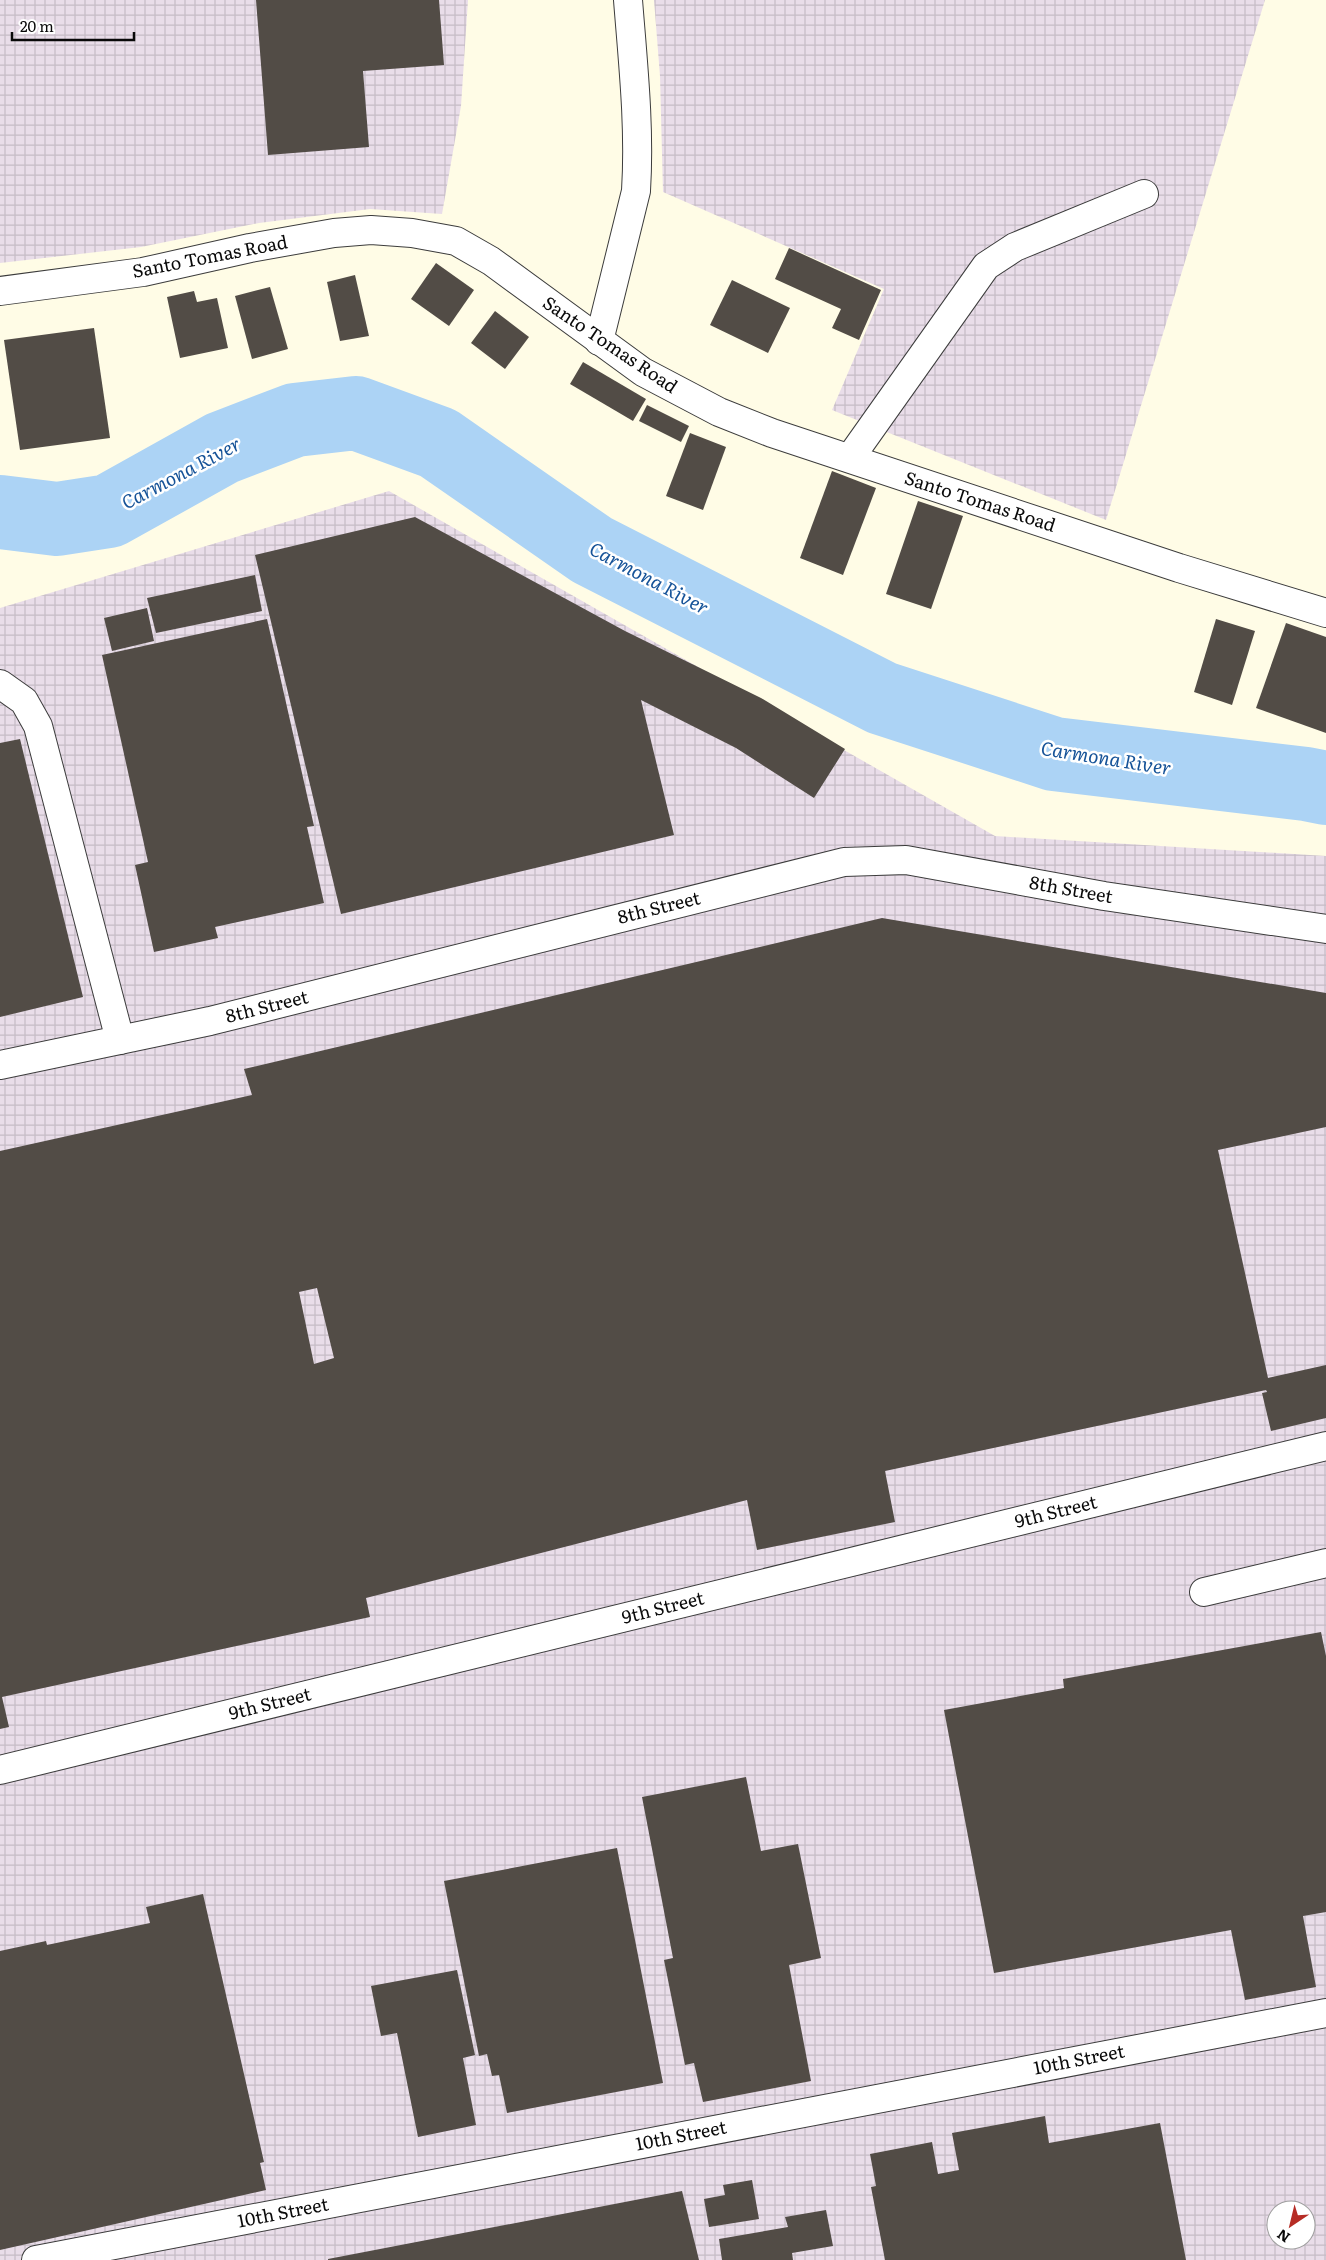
<svg xmlns="http://www.w3.org/2000/svg" width="1326" height="2260" font-family="Literata,serif">
<style>
.industrial{fill:url(#industrial-grid);fill-rule:evenodd}
.lines{fill:none;stroke-linecap:round;stroke-linejoin:round}
.river{stroke:#acd3f5;stroke-width:74}
.building{fill:#524c46;fill-rule:evenodd}
.minor-casing{stroke:#3c3c3c;stroke-width:30}
.minor{stroke:#fff;stroke-width:28}
.labels{text-anchor:middle;stroke-width:5;stroke-linejoin:round;paint-order:stroke}
.street-label{font-size:18px;fill:#090909;stroke:#fff}
.water-label{font-size:19px;font-style:italic;fill:#165398;stroke:#fff}
</style>
<defs>
<pattern id="industrial-grid" width="8" height="8" patternUnits="userSpaceOnUse" patternTransform="scale(1.25)"><rect width="8" height="8" fill="#e9dde9"/><path d="M0 4h8M4 0v8" fill="none" stroke="#c6bcc6"/></pattern>
</defs>
<rect width="100%" height="100%" fill="#fffce6"/>
<g class="industrial">
<polygon points="0,0 468,0 461,106 442,214 370,209 259,223 141,247 0,263"/>
<polygon points="654,0 1265,0 1106,520 832,410 884,289 663,192 660,76"/>
<path d="M389,491L995,836L1326,856V2260H0V608ZM1276,2210H1306V2240H1276Z"/>
</g>
<g class="lines">
<polyline class="river" points="0,512 57,519 109,511 222,448 295,420 356,413 438,443 592,550 882,698 1054,754 1306,784 1326,788"/>
</g>
<g class="building">
<polygon points="256,0 439,0 444,65 363,71 369,147 268,155"/>
<polygon points="789,248 881,290 859,340 832,328 841,309 775,279"/>
<polygon points="436,263 474,290 449,326 411,299"/>
<polygon points="355,275 369,336 340,341 327,282"/>
<polygon points="732,280 790,308 768,353 710,325"/>
<polygon points="270,287 288,349 252,359 235,296"/>
<polygon points="194,291 197,302 217,298 228,348 180,358 167,297"/>
<polygon points="495,311 529,337 505,369 471,343"/>
<polygon points="94,328 110,438 20,450 4,340"/>
<polygon points="583,362 646,399 633,421 570,384"/>
<polygon points="647,405 689,426 681,442 639,421"/>
<polygon points="690,433 726,447 703,510 666,496"/>
<polygon points="832,471 876,488 843,575 800,558"/>
<polygon points="918,501 963,516 931,609 886,594"/>
<polygon points="415,517 625,631 761,698 845,749 814,798 736,748 641,700 674,835 341,914 255,555"/>
<polygon points="255,575 262,611 156,633 147,598"/>
<polygon points="147,608 154,641 112,651 104,618"/>
<polygon points="267,619 314,826 307,827 324,903 215,927 218,938 154,952 135,865 148,862 102,655"/>
<polygon points="1216,619 1255,631 1232,705 1194,692"/>
<polygon points="1286,623 1326,637 1326,733 1256,708"/>
<polygon points="20,739 83,997 0,1017 0,743"/>
<path d="M882,918L1326,993V1127L1218,1150L1268,1378L1326,1365V1418L1271,1431L1262,1393L1267,1392L1266,1390L885,1471L895,1522L757,1550L747,1500L366,1598L370,1617L2,1697L9,1727L0,1729V1151L252,1095L244,1069ZM317,1288L334,1358L314,1364L299,1292Z"/>
<polygon points="1321,1632 1326,1656 1326,1912 1303,1916 1316,1987 1245,2000 1231,1930 994,1973 944,1710 1064,1688 1063,1679"/>
<polygon points="746,1777 761,1851 798,1844 821,1958 789,1965 811,2081 703,2102 694,2063 685,2065 664,1960 673,1958 642,1797"/>
<polygon points="617,1848 663,2083 507,2113 499,2075 492,2076 487,2054 479,2056 444,1881"/>
<polygon points="203,1894 264,2162 260,2163 266,2190 0,2250 0,1951 46,1941 47,1945 150,1923 146,1907"/>
<polygon points="457,1970 475,2055 463,2058 476,2125 418,2137 397,2033 381,2036 371,1986"/>
<polygon points="1045,2116 1049,2143 1160,2123 1186,2260 885,2260 871,2187 876,2186 870,2154 932,2142 938,2174 959,2170 952,2133"/>
<polygon points="752,2180 759,2219 709,2227 704,2199 725,2195 723,2185"/>
<polygon points="682,2191 699,2260 328,2260 328,2259"/>
<polygon points="826,2210 833,2246 792,2253 793,2260 722,2260 719,2239 788,2227 785,2217"/>
</g>
<g class="lines">
<defs>
<g id="minor">
<polyline points="0,291 143,272 250,248 334,233 371,230 412,233 456,241 491,261 643,372 719,412 772,433 1179,568 1326,613"/>
<path d="M599,341L636,191C640,128 633,63 628,0"/>
<polyline points="850,458 986,266 1015,247 1144,194"/>
<polyline points="0,684 24,701 38,726 120,1040"/>
<polyline points="0,1065 210,1021 844,862 906,860 1104,896 1326,929"/>
<polyline points="1204,1592 1326,1563"/>
<polyline points="0,1770 1326,1446"/>
<polyline points="36,2260 1326,2013"/>
</g>
</defs>
<use href="#minor" class="minor-casing"/>
<use href="#minor" class="minor"/>
</g>
<g class="labels">
<g class="street-label">
<text transform="translate(210 257) rotate(-11)" y="6">Santo Tomas Road</text>
<text transform="translate(610 345) rotate(34)" y="6">Santo Tomas Road</text>
<text transform="translate(980 502) rotate(18)" y="6">Santo Tomas Road</text>
<text transform="translate(1071 890) rotate(10)" y="6">8th Street</text>
<text transform="translate(659 908) rotate(-14)" y="6">8th Street</text>
<text transform="translate(267 1007) rotate(-14)" y="6">8th Street</text>
<text transform="translate(1056 1512) rotate(-14)" y="6">9th Street</text>
<text transform="translate(663 1608) rotate(-14)" y="6">9th Street</text>
<text transform="translate(270 1704) rotate(-14)" y="6">9th Street</text>
<text transform="translate(1079 2060) rotate(-11)" y="6">10th Street</text>
<text transform="translate(681 2136) rotate(-11)" y="6">10th Street</text>
<text transform="translate(283 2213) rotate(-11)" y="6">10th Street</text>
</g>
<g class="water-label">
<text transform="translate(181 473) rotate(-28)" y="7">Carmona River</text>
<text transform="translate(649 578) rotate(28)" y="7">Carmona River</text>
<text transform="translate(1106 758) rotate(9)" y="7">Carmona River</text>
</g>
</g>
<g transform="translate(1291 2225) rotate(215)"><circle r="24" fill="#ffffff" stroke="#9d9d9d"/>
<path d="M0-4L9 19L0 12L-9 19Z" fill="#b62c25"/>
<text y="-8" font-size="14" font-weight="bold" text-anchor="middle" fill="#090909">N</text>
</g>
<path d="M12 32v8h122v-8" fill="none" stroke="#090909" stroke-width="2.5"/>
<text x="20" y="32" font-size="15" fill="#090909" stroke="#ffffff" stroke-width="4" paint-order="stroke">20 m</text>
</svg>
